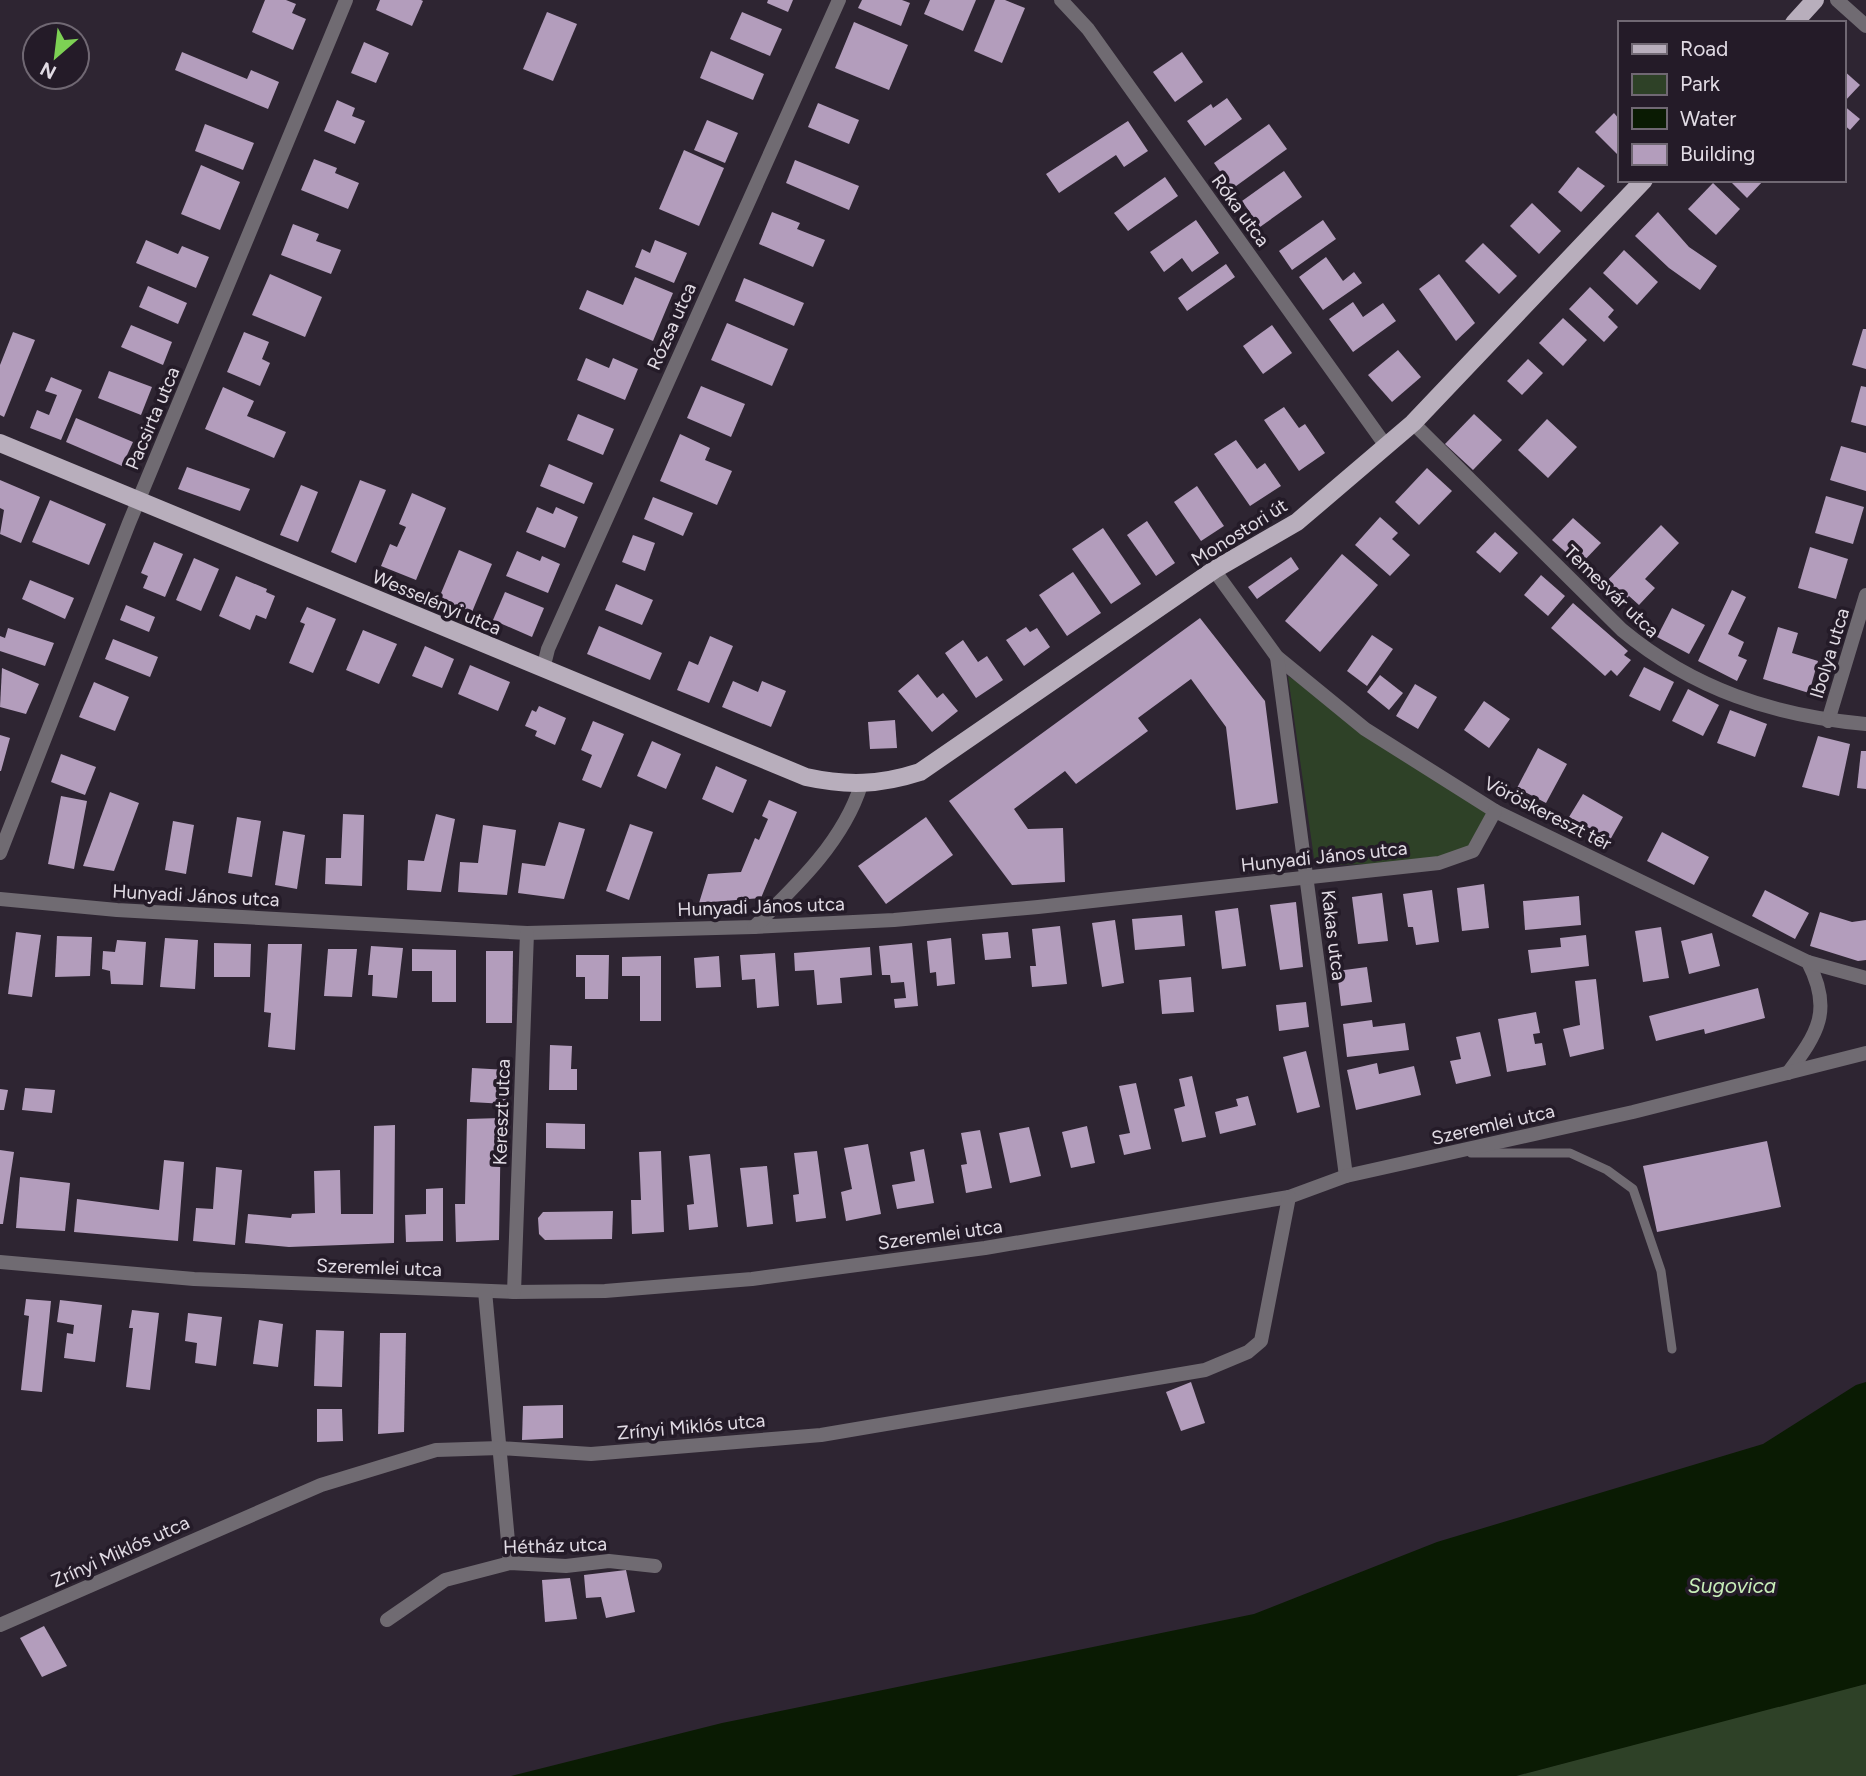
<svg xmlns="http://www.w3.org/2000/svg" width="1866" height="1776" font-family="Figtree,sans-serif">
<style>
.green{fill:#2e4127}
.water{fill:#0a1b03}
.building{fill:#b39dbc}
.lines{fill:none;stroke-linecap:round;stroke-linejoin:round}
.lane{stroke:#706b72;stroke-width:9}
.street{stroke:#706b72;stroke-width:14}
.primary{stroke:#b8aebc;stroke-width:18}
.labels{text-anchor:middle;stroke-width:7;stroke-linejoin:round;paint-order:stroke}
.street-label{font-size:19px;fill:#e1dbe4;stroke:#241b28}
.water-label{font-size:21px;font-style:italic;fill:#c8eeb9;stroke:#241b28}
</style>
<rect width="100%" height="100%" fill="#2e2532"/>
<g class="green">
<polygon points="1288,676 1495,811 1473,851 1439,863 1315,865"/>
<polygon points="1866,1684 1866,1776 1516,1776 1834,1691"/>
</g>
<polygon class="water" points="1866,1382 1866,1684 1516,1776 511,1776 722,1723 1254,1614 1437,1542 1763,1444 1856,1385"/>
<g class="building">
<polygon points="265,0 286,0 296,4 292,13 306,19 293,50 252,32"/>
<polygon points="380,0 421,0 423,1 412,26 376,10"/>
<polygon points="768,0 793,0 788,12 767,3"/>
<polygon points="862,0 902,0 910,3 901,26 858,8"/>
<polygon points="930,0 976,0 963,31 924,14"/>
<polygon points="995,0 1005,0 1025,8 1002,63 974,51"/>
<polygon points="547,12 577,24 553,81 523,69"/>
<polygon points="742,12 782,29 770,56 730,39"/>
<polygon points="854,22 908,45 889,90 835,68"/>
<polygon points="364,42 389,53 376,83 351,73"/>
<polygon points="711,51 764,74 753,100 700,78"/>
<polygon points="182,52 247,79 251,70 279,82 268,109 175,70"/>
<polygon points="1182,52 1203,82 1175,102 1153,72"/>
<polygon points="1843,70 1860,85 1843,103"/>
<polygon points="1227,98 1242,119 1205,146 1187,121 1211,104 1213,108"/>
<polygon points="337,100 355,108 352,116 365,121 355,144 324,131"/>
<polygon points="818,103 859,120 849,144 808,127"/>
<polygon points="1843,105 1860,119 1850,130 1843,124"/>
<polygon points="1614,113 1619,119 1619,156 1595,132"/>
<polygon points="707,120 738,133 725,163 694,150"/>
<polygon points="1128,121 1148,151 1124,167 1116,155 1059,193 1046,174"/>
<polygon points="205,124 254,143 243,170 195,151"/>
<polygon points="1269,124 1287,149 1232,189 1214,163"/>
<polygon points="684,150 724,168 699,226 659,209"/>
<polygon points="314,159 337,168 335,173 359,183 348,209 301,190"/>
<polygon points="795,160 859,186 849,210 786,183"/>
<polygon points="201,165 240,182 220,230 181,214"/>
<polygon points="1578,167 1605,186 1581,212 1558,192"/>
<polygon points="1284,171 1302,197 1260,227 1242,201"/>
<polygon points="1165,177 1178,196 1128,231 1114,213"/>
<polygon points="1729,180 1764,180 1747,198"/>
<polygon points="1713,183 1740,209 1716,235 1688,209"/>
<polygon points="1532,203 1561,231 1539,254 1510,226"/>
<polygon points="772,212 800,223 797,229 825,240 813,267 759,244"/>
<polygon points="1658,212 1689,247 1717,266 1700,290 1669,268 1635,236"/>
<polygon points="1196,220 1219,253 1192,272 1182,258 1164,272 1150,252"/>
<polygon points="1323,220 1336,239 1292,270 1279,251"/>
<polygon points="293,224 319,234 316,241 341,250 331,274 281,255"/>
<polygon points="146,240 178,254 182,246 209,257 196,288 136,263"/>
<polygon points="655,240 687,253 674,283 635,267 642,249 650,253"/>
<polygon points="1483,243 1517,276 1499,294 1465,261"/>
<polygon points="1624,250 1658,282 1637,305 1603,273"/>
<polygon points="1326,257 1343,281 1354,272 1362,283 1323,310 1299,277"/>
<polygon points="1226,264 1235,277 1187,311 1178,298"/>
<polygon points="270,274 322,297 305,337 252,315"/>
<polygon points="1439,274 1475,323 1456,341 1419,289"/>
<polygon points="635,277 673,293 653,341 579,309 587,290 623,305"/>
<polygon points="744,278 804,303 794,326 735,301"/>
<polygon points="148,286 187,303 178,324 139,307"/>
<polygon points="1590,287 1614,310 1608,317 1618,327 1604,342 1569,309"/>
<polygon points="1353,302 1363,317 1383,303 1396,321 1353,352 1329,319"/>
<polygon points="1563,318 1587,340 1563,366 1539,343"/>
<polygon points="727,323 788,349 772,386 711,360"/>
<polygon points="131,325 172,342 163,365 121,347"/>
<polygon points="1272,325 1292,353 1263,374 1243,346"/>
<polygon points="1863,329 1866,329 1866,369 1852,365"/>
<polygon points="13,332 35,340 4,417 0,415 0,365"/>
<polygon points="244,332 269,342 262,359 270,363 260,386 227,372"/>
<polygon points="1398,350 1421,377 1392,402 1368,375"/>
<polygon points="586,358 609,368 613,358 638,369 625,400 577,380"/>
<polygon points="1528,359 1543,373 1522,395 1507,381"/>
<polygon points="109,371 152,387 141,415 98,398"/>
<polygon points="51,377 82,390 61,440 30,428 37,410 49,415 57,395 45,391"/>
<polygon points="701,386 745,404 731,437 687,418"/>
<polygon points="1861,386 1866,387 1866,426 1851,422"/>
<polygon points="223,387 254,401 247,416 286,432 274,458 205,429"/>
<polygon points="1284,407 1299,428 1305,424 1325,453 1299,471 1264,420"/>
<polygon points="578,414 614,429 603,455 567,440"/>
<polygon points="1474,414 1502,440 1473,470 1445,444"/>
<polygon points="76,418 133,442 122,466 66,442"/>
<polygon points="1547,419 1577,447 1548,478 1518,450"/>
<polygon points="680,434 710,448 705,460 732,471 717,505 660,481"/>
<polygon points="1236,440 1257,469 1265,463 1281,486 1250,506 1214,454"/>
<polygon points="1841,446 1866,453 1866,491 1830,480"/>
<polygon points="549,464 593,483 584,504 540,486"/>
<polygon points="187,467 250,489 240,511 178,489"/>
<polygon points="1427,468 1452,491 1419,525 1395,502"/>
<polygon points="0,480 40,497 21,543 0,534 4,510 0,508"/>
<polygon points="360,480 386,490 356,563 331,552"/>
<polygon points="301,485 318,492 298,542 280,535"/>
<polygon points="1197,486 1224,526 1201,541 1174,502"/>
<polygon points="412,493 446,508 416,580 381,566 390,544 397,547 406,527 399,524"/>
<polygon points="1826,496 1864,507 1853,544 1815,533"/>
<polygon points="653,497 693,513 683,536 644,519"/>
<polygon points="50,500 106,524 89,565 32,542"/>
<polygon points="537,507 553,514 556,507 578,517 565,548 526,532"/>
<polygon points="1380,517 1398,533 1392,539 1410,555 1390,576 1355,545"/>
<polygon points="1573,518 1601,543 1580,565 1552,540"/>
<polygon points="1147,521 1175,563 1156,576 1127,535"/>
<polygon points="1661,525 1679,543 1645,579 1655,588 1639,605 1629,596 1621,604 1602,586"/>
<polygon points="1103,528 1141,584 1111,604 1072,549"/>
<polygon points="1495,532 1518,553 1500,573 1476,552"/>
<polygon points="633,535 655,543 645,571 622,562"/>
<polygon points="154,542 183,554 165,597 143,588 148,576 141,573"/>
<polygon points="1810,547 1848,559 1836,599 1798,588"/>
<polygon points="459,550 492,564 472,612 439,598"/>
<polygon points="517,551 540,561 542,556 560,564 548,593 506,576"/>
<polygon points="1342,554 1378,585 1320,652 1285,621"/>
<polygon points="1291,557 1299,569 1257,599 1248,587"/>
<polygon points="194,558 219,569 201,611 176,600"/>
<polygon points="1073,572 1101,613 1067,636 1039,595"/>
<polygon points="1541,575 1565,596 1548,616 1524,595"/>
<polygon points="236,576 267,589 266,592 275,596 266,619 256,615 250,630 219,616"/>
<polygon points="30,580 74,598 65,619 22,599"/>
<polygon points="616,584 653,600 642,625 605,610"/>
<polygon points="1732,590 1746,597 1728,634 1744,642 1738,656 1747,660 1737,681 1698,661"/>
<polygon points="505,592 544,608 532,637 493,620"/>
<polygon points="1573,603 1628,651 1624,655 1631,660 1617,676 1611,670 1605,676 1551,628"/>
<polygon points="126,605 155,617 149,632 120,620"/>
<polygon points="307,607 336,619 313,673 289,663 305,624 300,622"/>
<polygon points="1672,608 1705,625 1689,654 1657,637"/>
<polygon points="1200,618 1265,701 1278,803 1236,810 1226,727 1191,679 1138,718 1148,731 1076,784 1065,771 1014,809 1028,829 1063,828 1065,882 1012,885 949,801"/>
<polygon points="599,626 662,653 650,680 587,654"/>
<polygon points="1026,627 1030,632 1037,628 1050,647 1024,666 1006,640"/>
<polygon points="1778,627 1798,633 1792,653 1818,661 1809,693 1763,679"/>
<polygon points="8,628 54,643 45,666 0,651 0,636 5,638"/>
<polygon points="363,630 397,644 379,684 346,670"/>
<polygon points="1372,635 1393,649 1367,686 1347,671"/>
<polygon points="710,636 733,646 709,703 677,690 689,661 698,665"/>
<polygon points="113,639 158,657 150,677 105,659"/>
<polygon points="963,640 978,662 987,656 1003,680 976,698 945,653"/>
<polygon points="425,646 454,659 442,688 412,676"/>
<polygon points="470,665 510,682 498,711 458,694"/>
<polygon points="1644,667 1674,682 1660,711 1629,696"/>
<polygon points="2,668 39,684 26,714 0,707"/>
<polygon points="918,674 937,698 943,693 958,711 932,732 898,691"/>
<polygon points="1380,675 1403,693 1389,710 1367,692"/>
<polygon points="733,681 758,692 762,681 786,691 771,727 722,707"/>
<polygon points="94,682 129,697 115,731 79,717"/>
<polygon points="1415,684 1437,697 1418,729 1396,716"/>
<polygon points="1688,689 1719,705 1703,736 1672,721"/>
<polygon points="1484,701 1510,719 1489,748 1464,730"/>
<polygon points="539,706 566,718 555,745 535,736 537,731 525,726 532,710 536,712"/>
<polygon points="1730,710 1767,724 1755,757 1717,743"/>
<polygon points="895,720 897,748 870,749 868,722"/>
<polygon points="593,721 624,734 601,788 582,780 592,755 581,750"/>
<polygon points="0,735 10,738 1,771 0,771"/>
<polygon points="1818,736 1850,744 1839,796 1802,787"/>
<polygon points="652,741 681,754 666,789 637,776"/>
<polygon points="1538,748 1567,764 1546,803 1517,788"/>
<polygon points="1861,751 1866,751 1866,789 1857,788"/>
<polygon points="61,754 96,767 85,795 51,782"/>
<polygon points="716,766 747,780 733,813 702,799"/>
<polygon points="110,792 139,803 114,871 83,866"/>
<polygon points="1583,794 1623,817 1610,840 1569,817"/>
<polygon points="61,796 87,801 74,869 48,864"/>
<polygon points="769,800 797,812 761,898 699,903 708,874 741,872 755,838 759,840 768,819 762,816"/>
<polygon points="343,814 364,815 362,886 325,884 326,858 341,858"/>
<polygon points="436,814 455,819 441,892 407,890 408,860 424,861"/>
<polygon points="237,817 261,821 252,877 228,873"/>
<polygon points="926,817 953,855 886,904 858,866"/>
<polygon points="173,821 194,825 186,874 165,870"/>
<polygon points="559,822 585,829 564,899 518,893 522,863 545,866"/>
<polygon points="630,824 653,832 629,900 606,891"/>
<polygon points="483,825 516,830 507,895 458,892 460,862 478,863"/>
<polygon points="283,831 305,835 297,889 275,885"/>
<polygon points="1662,832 1709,857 1694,885 1647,861"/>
<polygon points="1484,884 1489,928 1462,931 1457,888"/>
<polygon points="1432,890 1439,942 1416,945 1413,927 1408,927 1403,894"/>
<polygon points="1765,890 1809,913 1795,939 1752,916"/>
<polygon points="1382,893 1388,941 1358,944 1352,897"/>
<polygon points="1579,896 1581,925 1525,930 1523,901"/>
<polygon points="1296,902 1303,967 1280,970 1270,905"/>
<polygon points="1238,908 1246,966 1222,969 1215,911"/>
<polygon points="1820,912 1852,922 1866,920 1866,960 1858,961 1810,946"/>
<polygon points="1182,915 1185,946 1135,950 1132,919"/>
<polygon points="1115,920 1124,983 1102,987 1092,923"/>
<polygon points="1060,926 1067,984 1032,987 1030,966 1036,966 1032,929"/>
<polygon points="1661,927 1669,978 1643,982 1635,931"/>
<polygon points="16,932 41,935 32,997 8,994"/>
<polygon points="1008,932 1011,958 985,960 982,934"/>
<polygon points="1712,933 1720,966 1689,974 1681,941"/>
<polygon points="1586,935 1589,966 1531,973 1528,950 1561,947 1560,938"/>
<polygon points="57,936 92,937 90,976 55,977"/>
<polygon points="165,938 198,940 195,989 160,987"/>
<polygon points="951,938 955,984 937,986 936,972 930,973 927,941"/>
<polygon points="117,940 146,942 143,985 111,984 110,971 102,969 103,951 115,952"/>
<polygon points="214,943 251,944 250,977 214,977"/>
<polygon points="912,943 918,1006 895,1008 894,999 906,998 904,982 891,983 890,975 882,975 879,946"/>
<polygon points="268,944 302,944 295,1050 268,1047 271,1013 264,1012"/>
<polygon points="371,946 403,948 397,998 372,996 373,975 368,975"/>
<polygon points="870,947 872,975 840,978 842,1003 817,1005 814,970 795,971 794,953"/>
<polygon points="328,949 357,949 352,997 324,996"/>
<polygon points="412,949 456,950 456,1002 432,1002 432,971 412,971"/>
<polygon points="486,951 513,951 512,1023 486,1023"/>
<polygon points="775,953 779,1006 757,1008 755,979 742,980 740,955"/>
<polygon points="576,955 609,955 608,999 585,999 585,977 576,977"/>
<polygon points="661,956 661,1021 640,1021 640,976 622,976 622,957"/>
<polygon points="719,956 721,987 696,988 694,958"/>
<polygon points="1367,967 1372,1002 1341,1006 1337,971"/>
<polygon points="1191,977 1194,1012 1162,1014 1159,980"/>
<polygon points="1596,979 1604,1049 1570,1057 1563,1029 1580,1025 1575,981"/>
<polygon points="1758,988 1765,1018 1705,1034 1704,1029 1656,1041 1649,1016"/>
<polygon points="1306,1002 1309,1027 1279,1031 1276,1005"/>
<polygon points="1536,1012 1540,1033 1533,1034 1535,1044 1542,1043 1546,1065 1507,1072 1498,1019"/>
<polygon points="1372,1020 1373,1027 1405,1023 1409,1050 1347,1057 1343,1024"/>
<polygon points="1480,1032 1491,1076 1456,1084 1450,1061 1461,1059 1456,1037"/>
<polygon points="550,1045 572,1046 571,1069 577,1069 577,1090 549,1090"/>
<polygon points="1306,1051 1320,1107 1297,1113 1283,1057"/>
<polygon points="1377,1063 1379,1074 1414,1066 1421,1095 1356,1110 1347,1070"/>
<polygon points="472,1068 508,1070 506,1104 470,1102"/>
<polygon points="1192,1076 1206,1137 1182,1142 1174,1109 1185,1106 1179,1079"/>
<polygon points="1136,1083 1151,1149 1124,1155 1119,1135 1130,1133 1119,1086"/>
<polygon points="25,1088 55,1090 52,1113 22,1110"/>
<polygon points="0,1089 8,1090 4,1110 0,1110"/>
<polygon points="1248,1096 1256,1125 1220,1134 1215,1112 1238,1106 1236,1099"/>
<polygon points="501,1118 499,1240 456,1242 455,1204 465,1204 467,1119"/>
<polygon points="546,1123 585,1124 585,1149 546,1148"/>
<polygon points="395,1125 394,1243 289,1247 245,1243 248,1214 291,1218 292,1214 315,1213 314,1171 340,1170 341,1214 373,1214 374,1126"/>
<polygon points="1087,1126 1095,1163 1071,1168 1062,1132"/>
<polygon points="1029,1127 1041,1176 1010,1183 999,1133"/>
<polygon points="980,1130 992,1188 966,1193 961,1165 967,1164 961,1133"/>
<polygon points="1767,1141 1781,1207 1657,1232 1643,1166"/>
<polygon points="868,1144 881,1214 846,1221 841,1192 852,1189 844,1148"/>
<polygon points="924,1149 934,1203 897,1209 892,1185 915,1181 910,1152"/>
<polygon points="0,1150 14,1152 3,1224 0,1224"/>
<polygon points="661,1151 664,1232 632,1234 631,1200 641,1200 639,1152"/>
<polygon points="817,1151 826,1218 796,1222 793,1195 799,1194 794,1153"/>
<polygon points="710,1154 718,1227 689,1230 687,1205 694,1204 689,1156"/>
<polygon points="164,1160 184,1162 178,1241 74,1232 77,1199 159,1210"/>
<polygon points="767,1166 773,1224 747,1227 740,1168"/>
<polygon points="216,1167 242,1170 235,1245 193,1241 196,1208 213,1209"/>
<polygon points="20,1177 70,1183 65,1231 16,1228"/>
<polygon points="443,1188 443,1241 406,1242 405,1215 426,1214 426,1189"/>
<polygon points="613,1211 612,1239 545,1240 539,1234 538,1218 543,1212"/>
<polygon points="26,1299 51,1301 42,1392 21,1390 29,1316 24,1315"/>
<polygon points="60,1300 102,1305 95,1362 64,1358 67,1333 73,1334 74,1325 57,1322"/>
<polygon points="132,1310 159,1313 150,1390 126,1387 133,1328 129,1328"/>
<polygon points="188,1313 222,1317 216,1366 195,1363 197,1343 185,1341"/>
<polygon points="259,1320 283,1324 278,1367 253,1364"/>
<polygon points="316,1330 344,1331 342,1387 314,1386"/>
<polygon points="380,1333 406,1333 404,1432 378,1434"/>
<polygon points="1191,1382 1205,1423 1181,1431 1166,1392"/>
<polygon points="563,1405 563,1438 522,1440 523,1406"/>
<polygon points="317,1409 342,1409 343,1441 317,1442"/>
<polygon points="626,1570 635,1612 606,1618 601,1597 586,1598 584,1575"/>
<polygon points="570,1578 577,1619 545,1622 542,1580"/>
<polygon points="44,1626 67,1666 42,1677 20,1638"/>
</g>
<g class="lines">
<polyline class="lane" points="1471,1153 1570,1153 1607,1170 1633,1189 1661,1271 1672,1349"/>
<g class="street">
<polyline points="1061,0 1088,29 1386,446"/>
<polyline points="1837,0 1866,26"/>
<path d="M1413,423L1622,630C1693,689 1774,716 1866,724"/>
<path d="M1214,570L1277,657L1365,729L1495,811L1808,962C1833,1010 1818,1033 1788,1073"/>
<polyline points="1277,657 1346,1176"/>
<polyline points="543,669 548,649 839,0"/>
<polyline points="1828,721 1866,595"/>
<polyline points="0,853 129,523 346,0"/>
<polyline points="0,899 117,910 527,933 754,927 894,920 1038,907 1439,863 1473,851 1495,811"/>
<path d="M754,927C796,886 843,842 861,785"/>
<polyline points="1808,962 1866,978"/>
<polyline points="0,1262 194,1279 514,1292 605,1291 752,1279 985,1248 1289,1197 1346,1176 1633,1112 1866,1053"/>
<polyline points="485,1291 510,1563"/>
<polyline points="514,1292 527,933"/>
<polyline points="387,1620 445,1580 510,1563 566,1566 609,1561 655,1566"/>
<polyline points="0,1625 321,1485 436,1450 500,1448 591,1454 821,1435 1205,1370 1248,1352 1261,1341 1289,1197"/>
</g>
<g class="primary">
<polyline points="1794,23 1815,0"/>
<path d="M0,443L806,777C847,786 880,785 920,772L1214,570L1297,522L1413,423L1644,180"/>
</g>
</g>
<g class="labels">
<g class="street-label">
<text transform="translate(1241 210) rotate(54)" y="7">Róka utca</text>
<text transform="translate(671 326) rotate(-66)" y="7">Rózsa utca</text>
<text transform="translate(152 418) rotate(-67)" y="7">Pacsirta utca</text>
<text transform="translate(1239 532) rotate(-32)" y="7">Monostori út</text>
<text transform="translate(1612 591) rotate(44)" y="7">Temesvár utca</text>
<text transform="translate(437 602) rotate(23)" y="7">Wesselényi utca</text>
<text transform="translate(1829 653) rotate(-73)" y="7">Ibolya utca</text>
<text transform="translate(1548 813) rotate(27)" y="7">Vöröskereszt tér</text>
<text transform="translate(1324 856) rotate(-6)" y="7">Hunyadi János utca</text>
<text transform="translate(196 895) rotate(3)" y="7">Hunyadi János utca</text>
<text transform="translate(761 906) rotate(-2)" y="7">Hunyadi János utca</text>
<text transform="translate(1334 935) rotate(83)" y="7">Kakas utca</text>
<text transform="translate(501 1112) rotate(-88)" y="7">Kereszt utca</text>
<text transform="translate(1493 1124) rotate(-13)" y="7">Szeremlei utca</text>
<text transform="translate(940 1234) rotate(-8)" y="7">Szeremlei utca</text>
<text transform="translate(379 1267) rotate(2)" y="7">Szeremlei utca</text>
<text transform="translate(691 1426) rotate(-5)" y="7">Zrínyi Miklós utca</text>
<text transform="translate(555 1545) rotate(-2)" y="7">Hétház utca</text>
<text transform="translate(120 1551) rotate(-24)" y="7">Zrínyi Miklós utca</text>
</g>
<g class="water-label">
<text x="1732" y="1593">Sugovica</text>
</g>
</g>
<rect x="1618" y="21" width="228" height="161" fill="#241b28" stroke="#706873" stroke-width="2"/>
<rect x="1632" y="44" width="35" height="10" fill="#b8aebc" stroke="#706873" stroke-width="2"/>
<text x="1680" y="56" font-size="21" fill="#e1dbe4">Road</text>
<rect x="1632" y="74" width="35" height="21" fill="#2e4127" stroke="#706873" stroke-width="2"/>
<text x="1680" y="91" font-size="21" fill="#e1dbe4">Park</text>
<rect x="1632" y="108" width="35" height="21" fill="#0a1b03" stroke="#706873" stroke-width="2"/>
<text x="1680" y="126" font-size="21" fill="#e1dbe4">Water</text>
<rect x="1632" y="144" width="35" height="21" fill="#b39dbc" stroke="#706873" stroke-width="2"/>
<text x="1680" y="161" font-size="21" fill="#e1dbe4">Building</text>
<g transform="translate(56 56) rotate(208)"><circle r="33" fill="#241b28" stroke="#706873" stroke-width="2"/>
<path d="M0-5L12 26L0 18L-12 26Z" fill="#7dd154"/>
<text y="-10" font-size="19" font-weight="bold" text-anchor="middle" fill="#e1dbe4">N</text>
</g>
</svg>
